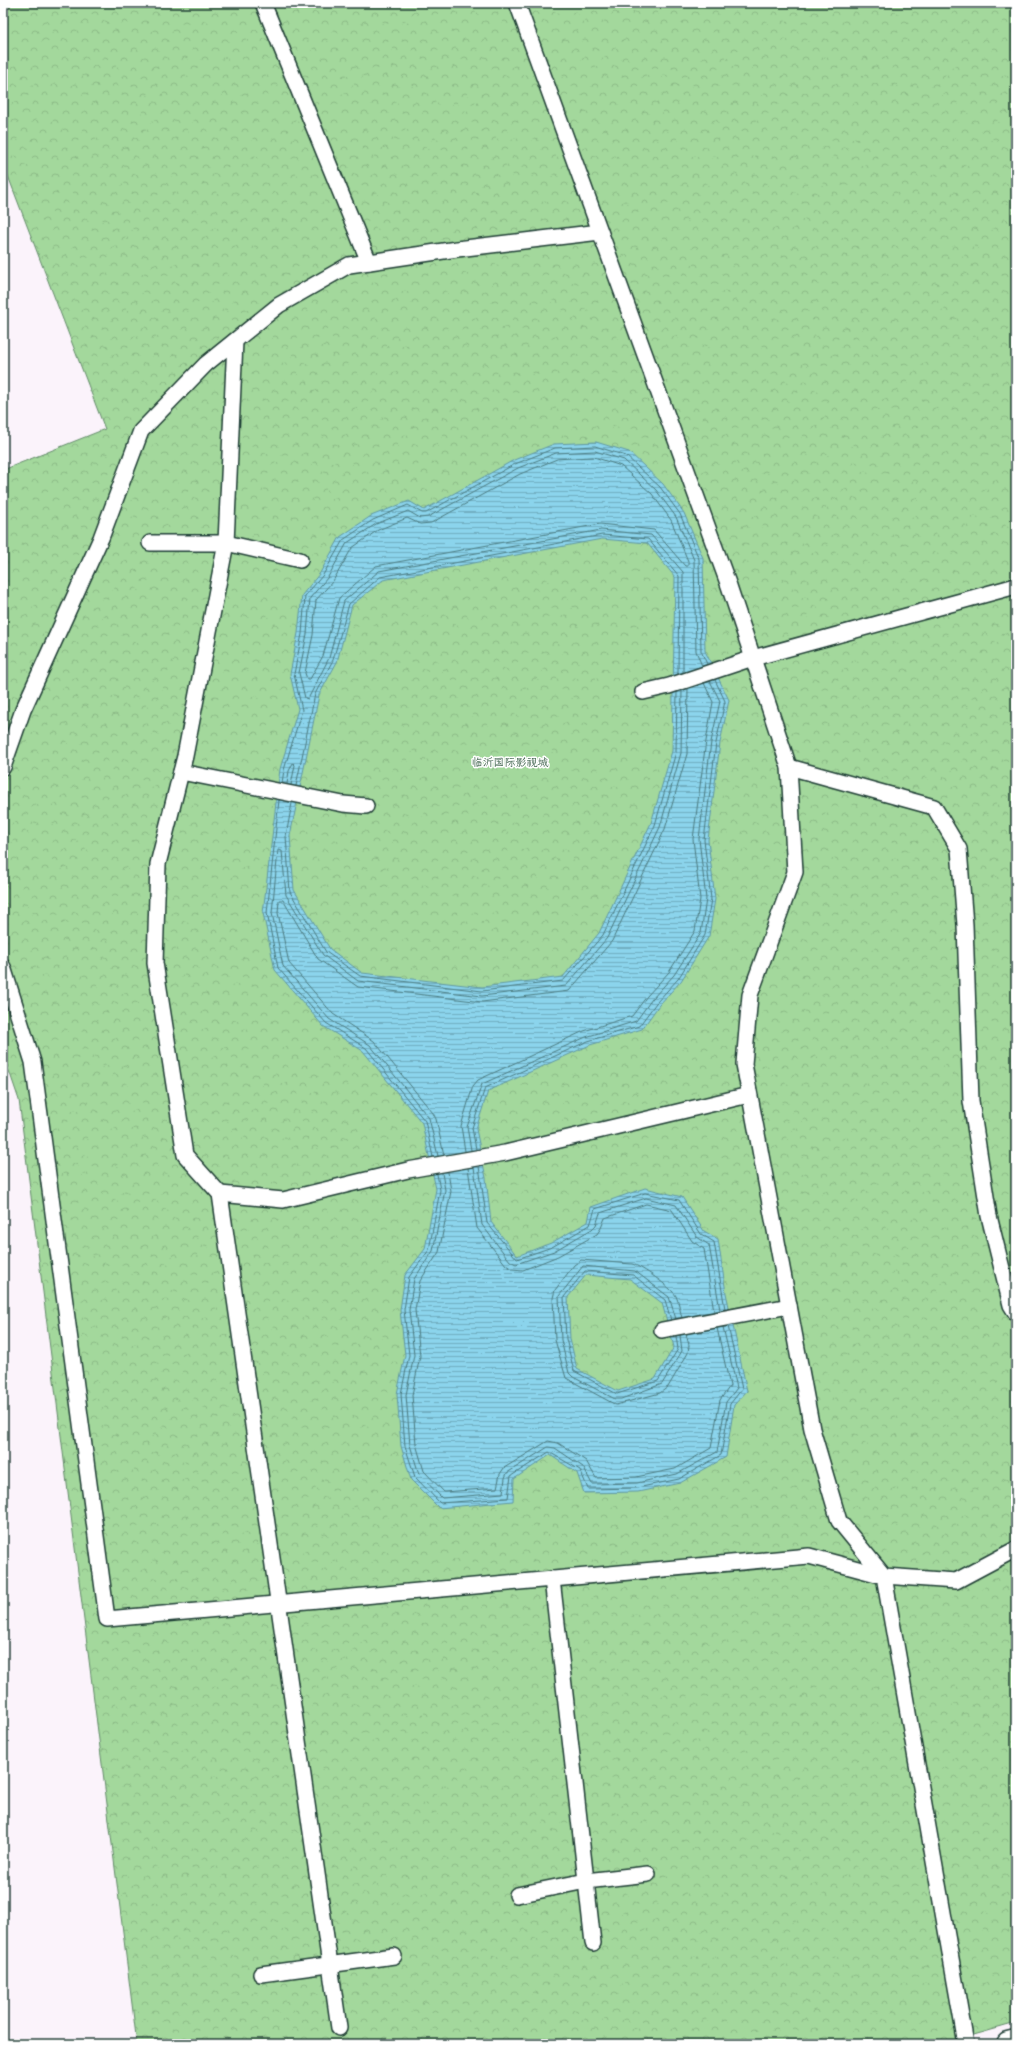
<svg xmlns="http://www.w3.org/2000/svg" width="1019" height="2047" font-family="'Balsamiq Sans','LXGW WenKai TC',sans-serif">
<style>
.park{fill:url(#park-crowns);stroke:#618a68}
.water{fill:url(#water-rules);stroke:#6098a2;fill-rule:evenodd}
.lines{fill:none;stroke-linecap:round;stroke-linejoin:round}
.shore{stroke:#4a797e;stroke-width:1}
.lane-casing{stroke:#1f3d34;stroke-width:18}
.street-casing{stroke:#1f3d34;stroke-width:25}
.lane{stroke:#fff;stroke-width:15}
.street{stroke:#fff;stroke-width:22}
.labels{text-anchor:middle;stroke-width:3;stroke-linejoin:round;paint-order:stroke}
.park-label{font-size:11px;fill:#40644e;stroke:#fff}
</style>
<defs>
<pattern id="park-crowns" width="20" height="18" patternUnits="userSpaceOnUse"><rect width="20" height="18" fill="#a3d89c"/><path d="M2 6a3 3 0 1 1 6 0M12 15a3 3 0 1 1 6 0" fill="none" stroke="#8cba87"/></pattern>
<pattern id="water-rules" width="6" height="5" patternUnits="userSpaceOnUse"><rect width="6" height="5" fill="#8bd4ec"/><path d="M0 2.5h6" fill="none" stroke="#71adc0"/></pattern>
</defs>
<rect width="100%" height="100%" fill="#fbf3fb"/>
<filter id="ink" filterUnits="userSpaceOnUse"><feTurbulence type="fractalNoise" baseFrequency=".025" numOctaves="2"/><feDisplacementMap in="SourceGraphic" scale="8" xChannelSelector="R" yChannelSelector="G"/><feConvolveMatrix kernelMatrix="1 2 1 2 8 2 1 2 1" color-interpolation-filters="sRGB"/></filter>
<g filter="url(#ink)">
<polygon class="park" points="3,3 1016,3 1016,2023 942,2044 137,2044 19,1100 3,1053 3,470 105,429 3,163"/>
<path class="water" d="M596,442L629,452L663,484L684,513L703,558L705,651L729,700L720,743L708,840L715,899L709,936L681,981L659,1005L642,1029L590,1045L488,1091L476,1129L486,1178L491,1222L517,1256L551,1243L588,1222L591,1207L645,1188L682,1197L704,1231L718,1239L726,1293L747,1391L734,1405L726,1457L680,1483L638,1492L584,1493L577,1473L550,1455L514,1479L513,1501L439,1508L411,1480L401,1446L397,1394L405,1355L400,1310L405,1275L425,1249L436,1189L422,1123L363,1051L323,1026L275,970L263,913L280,769L298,709L290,674L298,633L302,595L320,573L340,537L371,516L409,501L424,510L514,460L554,444ZM602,539L647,543L675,577L672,751L651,823L599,933L563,977L482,987L362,973L330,949L294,890L290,836L319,695L337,662L352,605L383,580ZM586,1275L630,1279L662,1303L674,1347L655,1379L618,1391L577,1369L570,1339L568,1297Z"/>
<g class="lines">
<g class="shore">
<polygon points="594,457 621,466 652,494 671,520 688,561 688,566 685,566 654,530 600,524 376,566 339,598 323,656 310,679 307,679 305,673 313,635 316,600 333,581 352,548 378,530 407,518 420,524 431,523 520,474 557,459"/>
<polyline points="683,672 683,572 651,535 601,530 379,571 344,601 329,658 308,699 305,698 299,673 307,634 310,598 328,577 347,543 376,524 408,511 420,518 428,517 518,468 556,453 595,451 624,460 656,490 676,517 694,560 696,651 702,666"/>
<polyline points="282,783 284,770 302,710 294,674 302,634 305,596 323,575 343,540 373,520 408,505 422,513 426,513 515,464 555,448 595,446 626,456 660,487 680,514 699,559 701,651 707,664"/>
<polyline points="287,784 289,771 293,763 295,765 291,785"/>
<polyline points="296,786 315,694 333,660 349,604 380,577 602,535 648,539 679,576 678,674"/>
<polyline points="279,800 267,913 278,968 326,1023 366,1048 425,1121 433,1157"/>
<polyline points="292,803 286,836 290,892 326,952 360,976 482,991 563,981 603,935 655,825 676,752 677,692"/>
<polyline points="476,1149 472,1128 485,1088 588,1041 639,1026 656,1003 678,979 705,935 711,899 704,840 716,743 725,701 715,680"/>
<polyline points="471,1150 467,1127 482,1084 586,1037 636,1021 652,999 674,975 701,933 706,899 699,839 711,742 720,701 710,681"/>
<polyline points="465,1151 461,1126 473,1086 478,1080 584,1031 632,1016 647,996 669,972 695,931 700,899 693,839 706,741 713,702 704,683"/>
<polyline points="444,1155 436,1119 433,1113 374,1041 333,1014 289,963 278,913 279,900 283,900 318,959 358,987 482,1002 569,991 612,941 665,829 687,754 688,688"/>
<polyline points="438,1156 429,1118 370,1045 329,1019 283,966 272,913 278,850 282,851 286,895 323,955 358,981 482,996 566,986 607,938 660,827 681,753 682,690"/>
<polyline points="479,1166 487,1223 517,1259 552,1247 590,1225 595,1209 645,1193 679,1200 701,1234 714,1242 725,1309"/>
<polyline points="474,1167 482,1225 510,1261 516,1264 554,1251 592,1229 596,1225 600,1213 646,1198 676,1205 697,1237 709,1245 720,1310"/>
<polyline points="468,1168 477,1228 506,1265 512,1269 523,1270 558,1256 597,1234 601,1228 605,1218 646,1204 672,1210 692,1241 704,1249 714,1311"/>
<polyline points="448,1172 451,1191 439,1252 420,1281 415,1310 420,1356 412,1395 416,1444 424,1471 444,1492 497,1488 500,1474 504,1468 548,1441 558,1443 586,1461 596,1478 636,1477 675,1469 711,1448 720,1400 730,1386 717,1328"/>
<polyline points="442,1173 445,1190 433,1251 414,1279 409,1310 414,1355 406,1395 410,1445 419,1474 442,1498 503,1493 505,1478 507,1473 548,1447 555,1448 583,1467 592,1484 637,1483 677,1474 717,1452 726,1402 737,1388 723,1327"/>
<polyline points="437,1174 440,1190 429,1250 409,1277 404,1310 409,1355 401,1394 405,1446 415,1477 440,1503 508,1498 511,1476 549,1452 580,1470 588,1489 637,1488 679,1479 721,1455 730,1404 742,1389 728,1326"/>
<path d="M682,1318C680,1311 679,1302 676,1296C672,1288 641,1266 632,1264L581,1260L574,1265L555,1290L553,1298L555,1340L566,1378L616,1405L660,1393L668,1387L688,1353L689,1345L686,1334"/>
<polyline points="676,1319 669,1297 635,1271 583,1266 559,1296 561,1340 569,1373 573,1377 615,1399 621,1399 662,1384 682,1351 680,1335"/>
<polyline points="671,1320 665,1300 633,1275 585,1271 564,1297 566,1339 574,1371 617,1394 658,1381 678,1349 676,1336"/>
</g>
<defs>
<g id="lane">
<polyline points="263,3 369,262"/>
<polyline points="517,3 729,586 789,767 795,872 750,995 744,1064 812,1429 839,1521 884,1576 956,1581 1016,1549"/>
<polyline points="235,341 226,543 185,756 158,864 155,963 185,1155 220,1194 339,2028"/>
<polyline points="150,543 226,543 300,560"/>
<polyline points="643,692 669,686 753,658 1016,586"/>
<polyline points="3,767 23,710 101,538 141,431 206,364 279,305 349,265 457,249 600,232"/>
<polyline points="789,767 934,807 959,849 965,925 971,1101 989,1216 1011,1305 1016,1313"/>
<polyline points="181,772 343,804 366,806"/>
<polyline points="3,967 33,1062 107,1619 809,1556 884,1576 966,2044"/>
<polyline points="220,1194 283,1200 408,1170 505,1153 749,1095"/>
<polyline points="662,1330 789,1306"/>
<polyline points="552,1579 593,1943"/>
<polyline points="517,1895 586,1881 648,1874"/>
<polyline points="261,1974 394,1956"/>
</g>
<polyline id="street" points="1008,2044 1016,2042"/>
</defs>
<use href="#lane" class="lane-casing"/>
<use href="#street" class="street-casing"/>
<use href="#lane" class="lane"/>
<use href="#street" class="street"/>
</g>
</g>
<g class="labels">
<g class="park-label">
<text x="510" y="766">临沂国际影视城</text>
</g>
</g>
<rect width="1019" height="2047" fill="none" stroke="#fff" stroke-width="16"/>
<rect x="8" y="8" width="1003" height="2031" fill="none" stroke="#1f3d34" stroke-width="1.5" filter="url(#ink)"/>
</svg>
